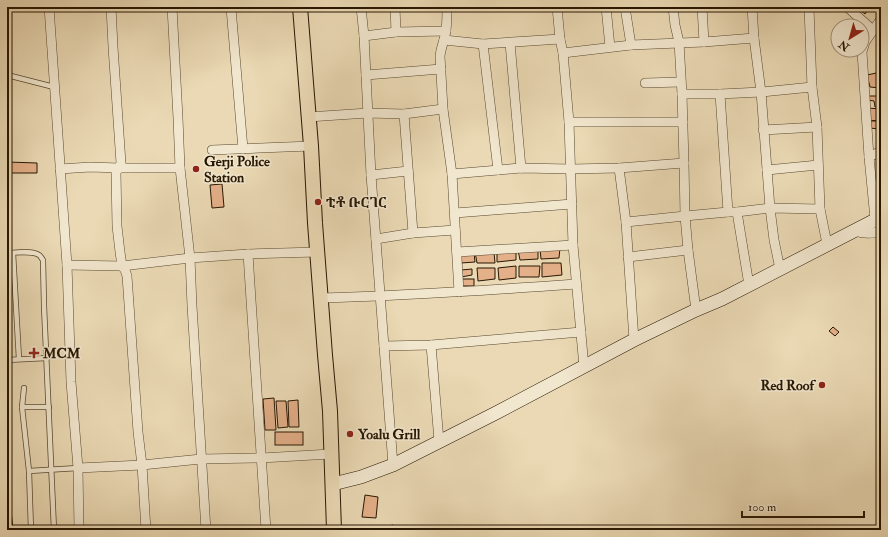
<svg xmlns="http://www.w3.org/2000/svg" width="888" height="537" font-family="'IM FELL Double Pica','Noto Serif Ethiopic',serif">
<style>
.building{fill:#e4b089;stroke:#271702}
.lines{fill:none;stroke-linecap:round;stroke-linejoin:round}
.lane-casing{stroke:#58482e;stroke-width:6}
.street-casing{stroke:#58482e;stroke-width:10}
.secondary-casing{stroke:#271702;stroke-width:14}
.primary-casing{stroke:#271702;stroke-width:16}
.lane{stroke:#f1e6ce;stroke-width:4.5}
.street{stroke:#f1e6ce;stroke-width:9}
.secondary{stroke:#f1e6ce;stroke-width:13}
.primary{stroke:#ead9b4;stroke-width:14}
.poi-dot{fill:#8f2418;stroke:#f1e6ce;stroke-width:1.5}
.labels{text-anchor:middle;stroke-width:3;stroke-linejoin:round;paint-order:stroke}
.poi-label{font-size:14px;font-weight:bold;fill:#271702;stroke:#f1e6ce;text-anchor:start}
</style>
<rect width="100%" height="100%" fill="#ead9b4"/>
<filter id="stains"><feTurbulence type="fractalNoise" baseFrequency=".005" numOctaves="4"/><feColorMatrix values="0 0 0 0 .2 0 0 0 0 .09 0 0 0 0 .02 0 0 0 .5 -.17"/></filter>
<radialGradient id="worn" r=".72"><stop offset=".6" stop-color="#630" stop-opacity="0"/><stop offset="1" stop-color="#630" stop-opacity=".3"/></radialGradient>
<g class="building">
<polygon points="857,7 876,7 874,10 870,7 865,14"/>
<polygon points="881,72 881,88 870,87 867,75"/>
<polygon points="866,96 881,96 881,106 875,107 874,101 867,100"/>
<polygon points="868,108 881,109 881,120 870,121"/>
<polygon points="869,121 881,121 881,133 879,133 879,129 870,128"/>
<polygon points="7,162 37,163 37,173 7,173"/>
<polygon points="222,184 224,207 212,208 210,185"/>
<polygon points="560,248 559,258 541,259 540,249"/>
<polygon points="518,250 538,250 538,259 520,260"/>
<polygon points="516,251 516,260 497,262 497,252"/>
<polygon points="475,252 494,252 495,263 477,263"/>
<polygon points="474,253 475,262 461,263 460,254"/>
<polygon points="542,263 561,263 562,275 542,277"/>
<polygon points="516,266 516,278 499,280 498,268"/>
<polygon points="519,266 540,266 539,277 519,277"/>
<polygon points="477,268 495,268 495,279 478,281"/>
<polygon points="472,269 472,275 461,277 461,270"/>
<rect x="462" y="279" width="12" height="7"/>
<polygon points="833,327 839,332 835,336 829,331"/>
<polygon points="274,398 276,430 265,430 263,399"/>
<polygon points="298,400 299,427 289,427 288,401"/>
<polygon points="276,401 286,401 288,427 278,428"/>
<rect x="275" y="432" width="28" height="13"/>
<polygon points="7,473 10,501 7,501"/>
<polygon points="365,495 378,497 376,518 362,517"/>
<polygon points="7,501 10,501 13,530 7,530"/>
<polygon points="393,525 395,530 372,530"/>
</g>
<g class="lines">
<defs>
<g id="lane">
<polyline points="7,75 54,87"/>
<path d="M7,253C15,253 32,250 39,255C40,255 42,259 43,260L44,306L54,530"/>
<polyline points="13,253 19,359"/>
<polyline points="7,360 47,358"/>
<polyline points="24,388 22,407 29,471 31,530"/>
<polyline points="22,407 49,407"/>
<polyline points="29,471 78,468"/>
</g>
<g id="street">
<polyline points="49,7 67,265 71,382 78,468 79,530"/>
<polyline points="111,7 113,47 121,163 119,168 116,172 117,226 120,252 122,266 125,270 127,276 138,432 142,465 146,530"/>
<polyline points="172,7 178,118 180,168 190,258 192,306 206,530"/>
<polyline points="361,7 364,36 371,175 393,465"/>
<polyline points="395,7 396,32"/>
<path d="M447,7C447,15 447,23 446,30C445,39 441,47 440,56L443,109L452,174L459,292"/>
<polyline points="557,7 560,39 563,53 569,122 573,245 584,367"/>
<polyline points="606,7 610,47"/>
<polyline points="625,7 631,45"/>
<polyline points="673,7 675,25 679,42 682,94 684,163 685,216 688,250 696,310"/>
<polyline points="702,7 704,42"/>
<polyline points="752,7 754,38 761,92 770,208 774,240 780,269"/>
<polyline points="809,7 812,87 817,127 820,209 827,244"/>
<polyline points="847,7 873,30"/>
<polyline points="231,8 243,149"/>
<polyline points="364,36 396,32 446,31"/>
<polyline points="444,40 483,44 560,39"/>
<polyline points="510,43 521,168"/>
<polyline points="483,44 498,170"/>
<polyline points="563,53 631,45 704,42 754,38"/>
<polyline points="366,75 441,69"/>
<polyline points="645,83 681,82"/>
<polyline points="682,94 720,94 761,92 812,87"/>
<polyline points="720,94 728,212"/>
<polyline points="404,114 413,233"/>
<polyline points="308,117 368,113 404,114 443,109"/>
<polyline points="569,122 683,122"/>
<polyline points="763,130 817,127"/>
<polyline points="212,150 311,146"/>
<polyline points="869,157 881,151"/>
<polyline points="619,168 626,222 634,340"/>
<polyline points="60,169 90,167 119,168 180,168"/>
<polyline points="767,170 818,165"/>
<polyline points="452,174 521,168 571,169 619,168 684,163"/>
<polyline points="371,175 408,171"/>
<polyline points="737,212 749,285"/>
<polyline points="455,213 572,204"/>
<polyline points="875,219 869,157 862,52 865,42 881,19"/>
<polyline points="626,222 685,216 728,212 737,212 770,208 820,209"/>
<path d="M855,231C864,234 872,235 881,230"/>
<polyline points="376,239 413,233 455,230"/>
<polyline points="457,252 573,245"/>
<polyline points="248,254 266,530"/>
<polyline points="628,257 688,250"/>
<polyline points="67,265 122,266 190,258 248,254 317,252"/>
<path d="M320,298C406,296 491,290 576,284"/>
<polyline points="431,345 439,441"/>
<polyline points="384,346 431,345 581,332"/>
<polyline points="78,468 142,465 201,459 261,458 331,454"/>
</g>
<polyline id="secondary" points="333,484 361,477 393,465 494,414 634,340 696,310 722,299 881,217"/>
<polyline id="primary" points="300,7 311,146 315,223 325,355 330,411 334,530"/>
</defs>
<use href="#lane" class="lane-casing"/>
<use href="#street" class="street-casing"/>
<use href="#secondary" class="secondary-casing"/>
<use href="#primary" class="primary-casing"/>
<use href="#lane" class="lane"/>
<use href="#street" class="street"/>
<use href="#secondary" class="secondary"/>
<use href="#primary" class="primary"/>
</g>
<g class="poi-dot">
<circle cx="196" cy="169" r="4"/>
<circle cx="318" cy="202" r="4"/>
<path d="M32 347h4v4h4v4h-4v4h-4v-4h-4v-4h4z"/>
<circle cx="822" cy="385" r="4"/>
<circle cx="350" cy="434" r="4"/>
</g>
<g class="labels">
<g class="poi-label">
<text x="204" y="166">Gerji Police<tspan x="204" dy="16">Station</tspan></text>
<text x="326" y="207">ቲቶ ቡርገር</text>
<text x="43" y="358">MCM</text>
<text x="814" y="390" text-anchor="end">Red Roof</text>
<text x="358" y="439">Yoalu Grill</text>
</g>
</g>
<rect width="888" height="537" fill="none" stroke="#ead9b4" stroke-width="24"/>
<rect x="8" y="8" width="872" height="521" fill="none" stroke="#271702" stroke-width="2"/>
<rect x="12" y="12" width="864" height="513" fill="none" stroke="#271702"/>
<g transform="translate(850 38) rotate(217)"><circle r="19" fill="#f1e6ce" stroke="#a0937c"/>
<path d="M0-3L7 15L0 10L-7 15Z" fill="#8f2418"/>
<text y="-6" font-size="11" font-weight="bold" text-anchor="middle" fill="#271702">N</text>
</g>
<path d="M742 511v6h122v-6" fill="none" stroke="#271702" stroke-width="2"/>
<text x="748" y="511" font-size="12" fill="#271702" stroke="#f1e6ce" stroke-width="3" paint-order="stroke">100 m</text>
<rect width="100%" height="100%" filter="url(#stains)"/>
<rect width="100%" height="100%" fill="url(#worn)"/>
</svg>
